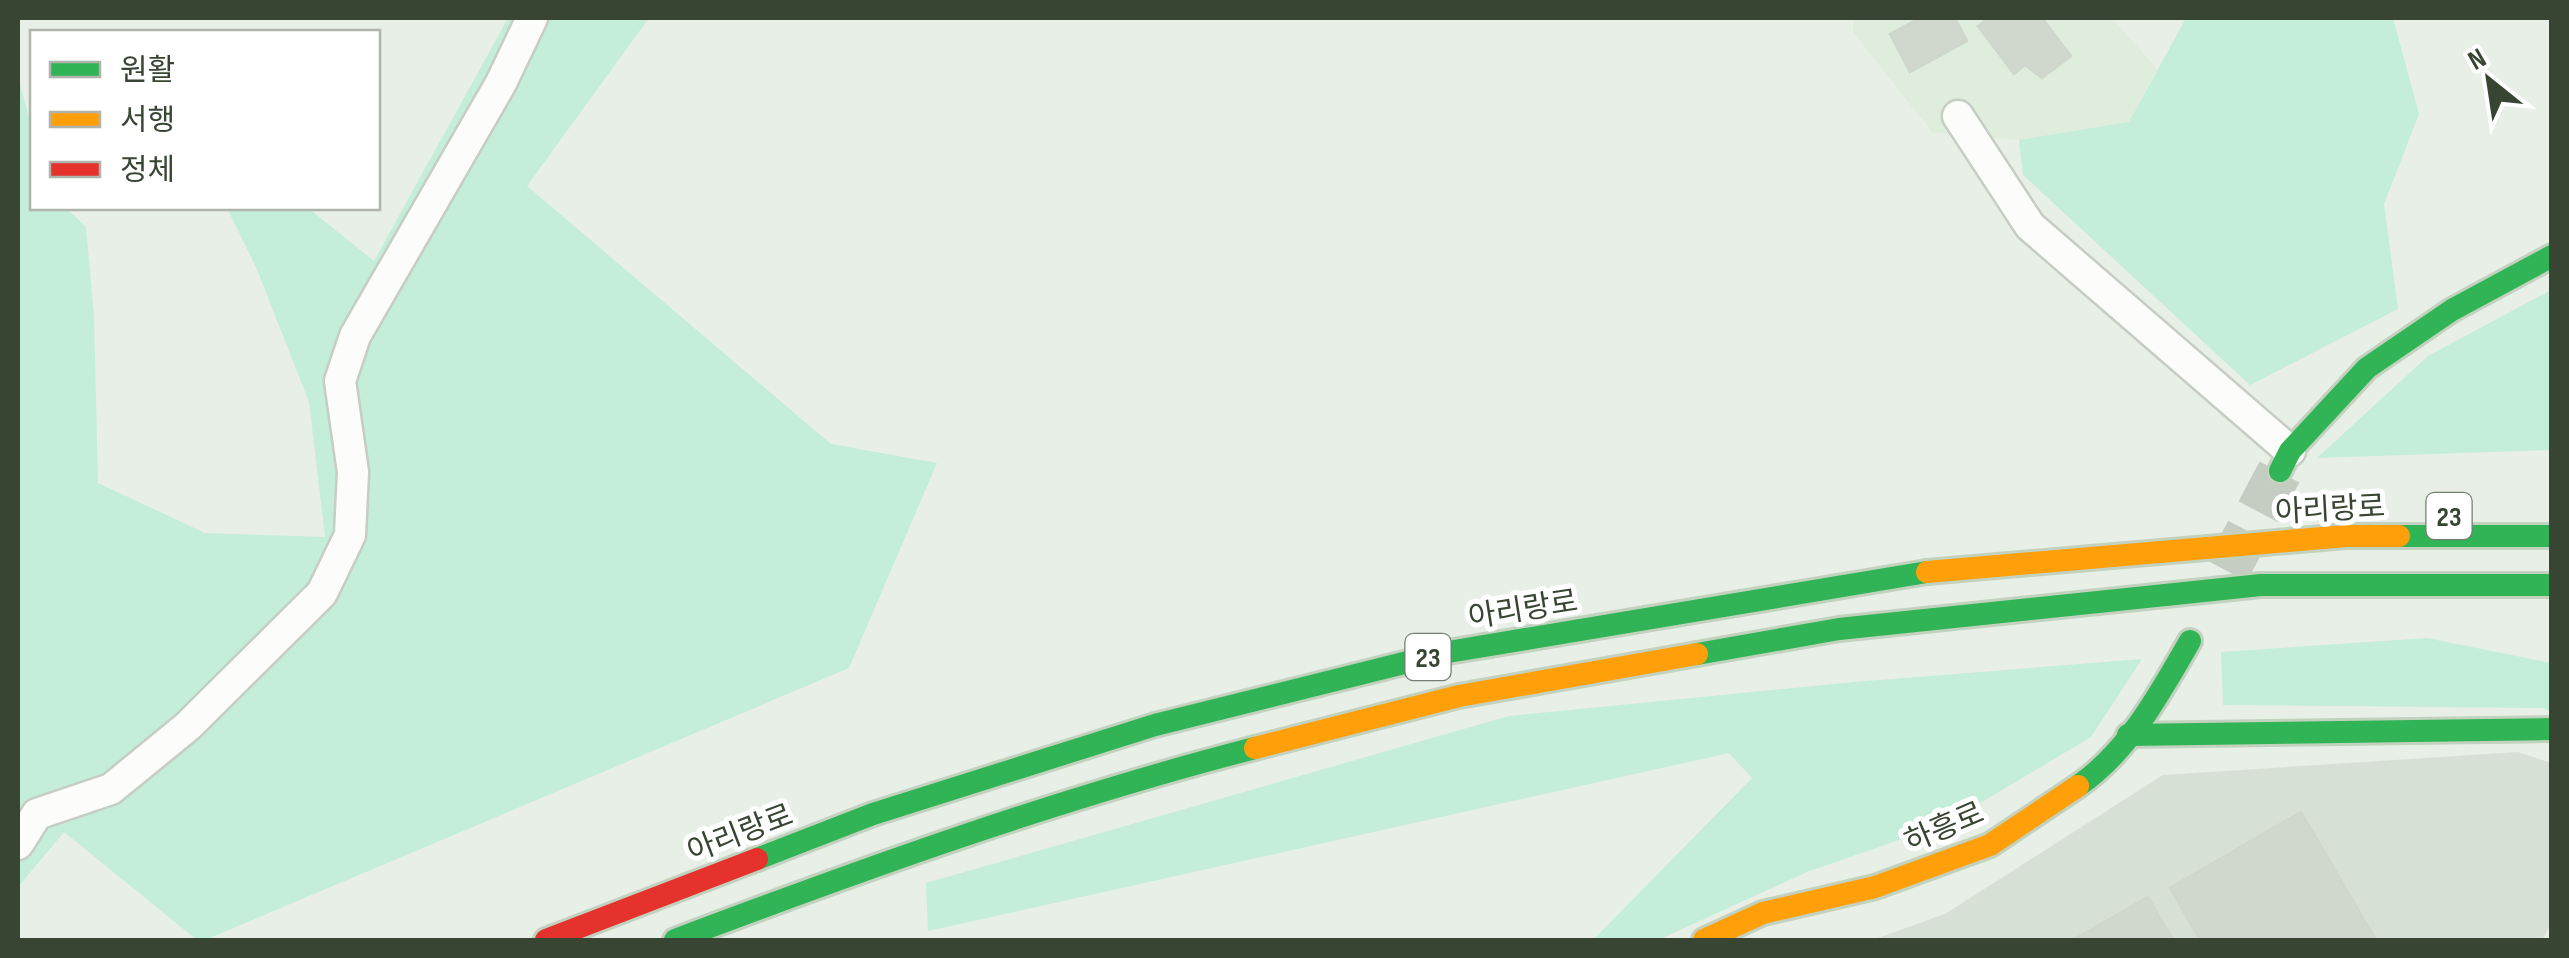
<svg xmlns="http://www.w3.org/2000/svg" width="2569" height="958" font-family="'Sofia Sans Condensed','Noto Sans KR',sans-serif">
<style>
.residential{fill:#dfeddc}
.industrial{fill:#d7e0d4}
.green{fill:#c4edda}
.building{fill:#d0d7cd;stroke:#cfd7cc;stroke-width:2.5}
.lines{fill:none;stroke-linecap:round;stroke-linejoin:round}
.secondary-tunnel{stroke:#c5cdc2;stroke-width:45;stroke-dasharray:45 22;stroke-linecap:butt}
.street-casing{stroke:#c6cdc3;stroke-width:35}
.fast-casing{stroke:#c2d2bf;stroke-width:28}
.slow-casing{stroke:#c2d2bf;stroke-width:28}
.jam-casing{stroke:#c2d2bf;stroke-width:28}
.street{stroke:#fcfdfb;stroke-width:30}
.fast{stroke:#30b455;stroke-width:22}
.slow{stroke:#ff9f0a;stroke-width:22}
.jam{stroke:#e5322d;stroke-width:22}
.labels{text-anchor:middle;stroke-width:10;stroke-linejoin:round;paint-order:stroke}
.shield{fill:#fff;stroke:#737d70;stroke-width:2.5}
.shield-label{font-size:28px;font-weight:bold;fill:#374532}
.street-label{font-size:30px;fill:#374532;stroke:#fff}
</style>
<rect width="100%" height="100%" fill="#e8efe6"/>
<polygon class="residential" points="1853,18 2112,18 2157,69 2129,122 2019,140 1932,132 1853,32"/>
<polygon class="industrial" points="2518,752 2551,763 2551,924 2542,940 1872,940 1945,914 2163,775"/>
<g class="green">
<polygon points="508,18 649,18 527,186 831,444 937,463 849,668 205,940 197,940 64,832 18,887 18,76 32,129 32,208 66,208 86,227 94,316 98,483 205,533 325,537 309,402 256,267 227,208 308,208 374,261"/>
<polygon points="2186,18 2393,18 2419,114 2384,204 2398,309 2250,385 2023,175 2019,140 2129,122"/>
<polygon points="2551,290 2551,450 2317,458 2428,356"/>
<polygon points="2427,638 2551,663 2551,711 2542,708 2223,705 2221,652"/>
<polygon points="2142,659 2091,737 1945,824 1807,872 1658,940 1593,940 1752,778 1729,753 928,931 926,883 1509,716 1854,682"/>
</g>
<g class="building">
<polygon points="1920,18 1955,18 1967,41 1910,72 1890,34"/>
<polygon points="1989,18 2042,18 2071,56 2042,78 2025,65 2014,74 1978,26"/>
<polygon points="2301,812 2376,940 2200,940 2170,888"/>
<polygon points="2148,897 2173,940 2073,940"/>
</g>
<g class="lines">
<polyline class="secondary-tunnel" points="2227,571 2280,471"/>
<defs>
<g id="street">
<polyline points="1958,116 2030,226 2290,451"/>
<polyline points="18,844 37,814 111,789 188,726 322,593 350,535 353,472 340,381 355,336 501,83 532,18"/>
</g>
<g id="fast">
<polyline points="2280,471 2290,451 2367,368 2452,310 2552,256"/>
<polyline points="2399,536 2552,536"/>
<polyline points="1697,654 1839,629 2261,585 2552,585"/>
<polyline points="2128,735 2552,729"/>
<path d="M2078,786C2129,751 2160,693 2190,641"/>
<polyline points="757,859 873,814 1155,725 1448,652 1927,572"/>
<path d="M675,940C866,868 1057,799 1255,748"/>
</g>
<g id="slow">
<polyline points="1927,572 2346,536 2399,536"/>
<polyline points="1255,748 1459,696 1697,654"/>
<polyline points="1704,940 1763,913 1875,887 1990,845 2078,786"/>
</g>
<polyline id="jam" points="546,940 757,859"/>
</defs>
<use href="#street" class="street-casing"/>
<use href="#fast" class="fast-casing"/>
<use href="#slow" class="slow-casing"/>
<use href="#jam" class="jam-casing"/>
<use href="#street" class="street"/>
<use href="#fast" class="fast"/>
<use href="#slow" class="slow"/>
<use href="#jam" class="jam"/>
</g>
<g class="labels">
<g class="shield">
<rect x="2426.5" y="493" width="45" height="46" rx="8"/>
<rect x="1405.5" y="634" width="45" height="46" rx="8"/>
</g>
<g class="shield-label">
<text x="2449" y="526">23</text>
<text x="1428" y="667">23</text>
</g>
<g class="street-label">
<text transform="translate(2330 509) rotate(-3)" y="10">아리랑로</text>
<text transform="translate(1523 609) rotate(-9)" y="10">아리랑로</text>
<text transform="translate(1944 827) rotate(-23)" y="10">하흥로</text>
<text transform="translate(740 833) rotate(-21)" y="10">아리랑로</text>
</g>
</g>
<rect width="2569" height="958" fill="none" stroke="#374532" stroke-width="40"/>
<rect x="30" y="30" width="350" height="180" fill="#ffffff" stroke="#afb5ad" stroke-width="2.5"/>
<rect x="50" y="62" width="50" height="15" fill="#30b455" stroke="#afb5ad" stroke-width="2.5"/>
<text x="120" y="80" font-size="30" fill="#374532">원활</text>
<rect x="50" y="112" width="50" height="15" fill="#ff9f0a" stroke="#afb5ad" stroke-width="2.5"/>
<text x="120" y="130" font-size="30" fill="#374532">서행</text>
<rect x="50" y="162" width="50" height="15" fill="#e5322d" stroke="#afb5ad" stroke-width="2.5"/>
<text x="120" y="180" font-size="30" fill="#374532">정체</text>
<g transform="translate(2489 80) rotate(330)" stroke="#ffffff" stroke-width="8" paint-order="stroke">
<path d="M0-8L18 38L0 25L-18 38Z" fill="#374532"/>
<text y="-15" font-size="28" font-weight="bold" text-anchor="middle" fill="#374532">N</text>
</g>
</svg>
